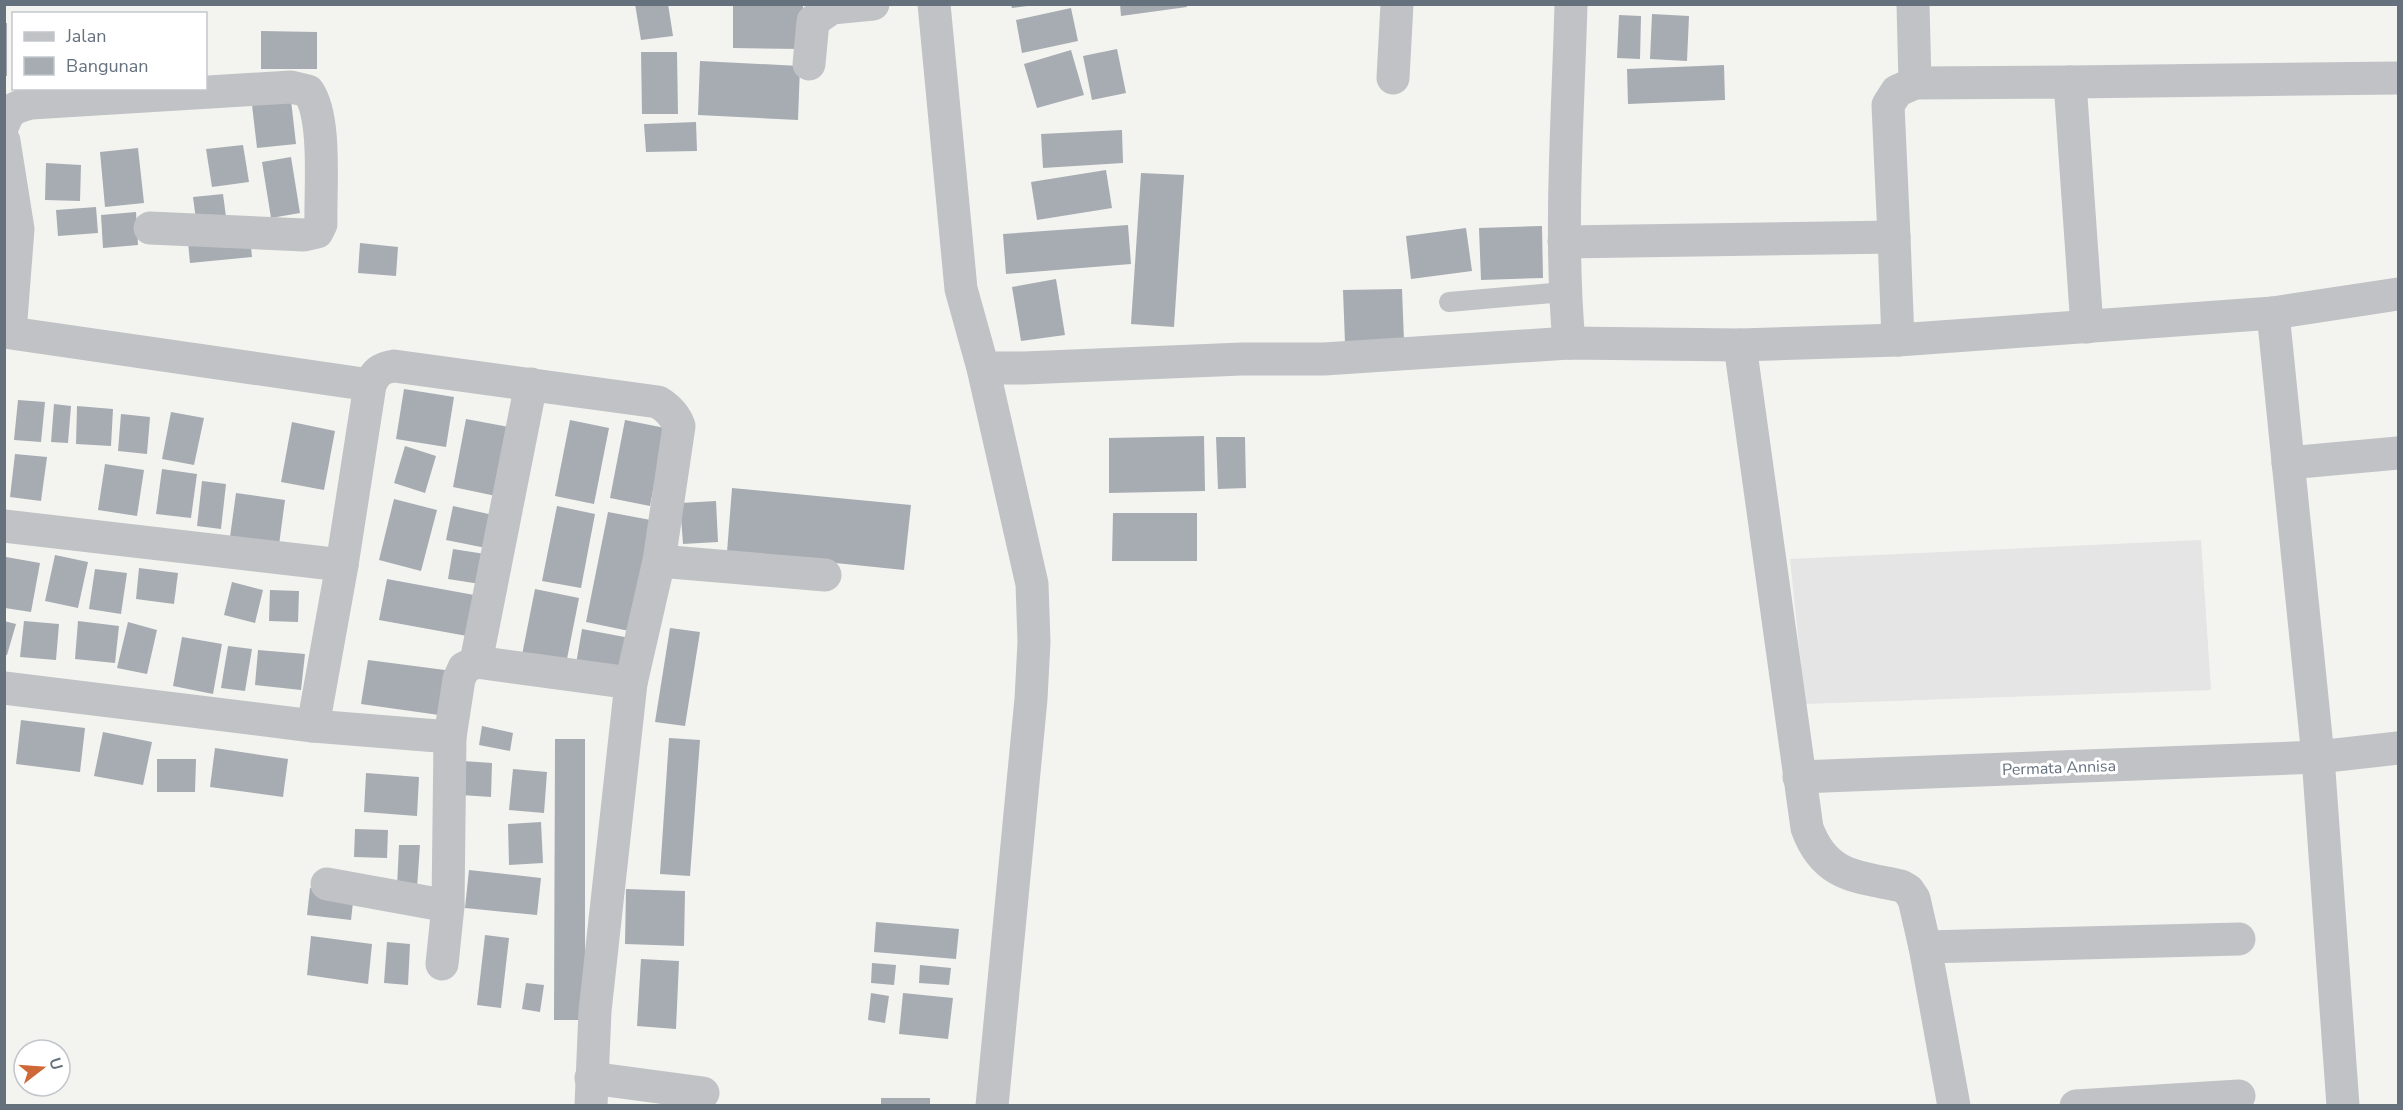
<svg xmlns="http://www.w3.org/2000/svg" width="2403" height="1110" font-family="'Nunito Sans',sans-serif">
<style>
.built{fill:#e4e5e4}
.building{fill:#a6acb2}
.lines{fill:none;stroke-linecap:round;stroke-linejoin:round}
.service{stroke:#c0c2c5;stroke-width:20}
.minor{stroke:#c0c2c5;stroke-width:33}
.labels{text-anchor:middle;stroke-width:6;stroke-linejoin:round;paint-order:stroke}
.street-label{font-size:16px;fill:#66717e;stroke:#fff}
</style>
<rect width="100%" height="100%" fill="#f3f4f0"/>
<polygon class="built" points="2201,540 2211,690 1805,704 1790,559"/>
<g class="building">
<polygon points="635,4 668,4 673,36 641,40"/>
<polygon points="733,4 803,4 802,49 733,48"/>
<polygon points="1011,4 1026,4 1027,6 1012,8"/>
<polygon points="1120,4 1186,4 1187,7 1121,16"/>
<polygon points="1071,8 1078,41 1022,53 1016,20"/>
<polygon points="1652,14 1689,16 1687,61 1650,59"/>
<polygon points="1619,15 1641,16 1640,59 1617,58"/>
<rect x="4" y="23" width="3" height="53"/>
<polygon points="261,31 317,32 317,69 261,69"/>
<polygon points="1117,49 1126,93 1092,100 1083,56"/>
<polygon points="1071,50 1084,95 1037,108 1024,64"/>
<polygon points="641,52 677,52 678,114 642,114"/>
<polygon points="700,61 800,66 798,120 698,115"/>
<polygon points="1724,65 1725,100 1628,104 1627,69"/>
<polygon points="291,100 296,144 257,148 252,105"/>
<polygon points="696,122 697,151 646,152 644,124"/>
<polygon points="1122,130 1123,163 1043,168 1041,134"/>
<polygon points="243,145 249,182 212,187 206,149"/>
<polygon points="138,148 144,203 105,207 100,152"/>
<polygon points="291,157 300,213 271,218 262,162"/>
<polygon points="46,163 81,165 80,201 45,200"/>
<polygon points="1106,170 1112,208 1037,220 1031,182"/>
<polygon points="1141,173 1184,175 1174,327 1131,324"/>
<polygon points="223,194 226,217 196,220 193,197"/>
<polygon points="96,207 98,233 58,236 56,210"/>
<polygon points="136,212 138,245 103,248 101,215"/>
<polygon points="1128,225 1131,264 1006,274 1003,234"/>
<polygon points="1542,226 1543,278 1481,280 1479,228"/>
<polygon points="1466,228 1472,271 1411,279 1406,236"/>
<polygon points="250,236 252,257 190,263 188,242"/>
<polygon points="360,243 398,247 396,276 358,273"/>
<polygon points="1056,279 1065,335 1021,341 1012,287"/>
<polygon points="1402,289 1404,341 1345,343 1343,290"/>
<polygon points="404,389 454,397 446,447 396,439"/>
<polygon points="18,400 45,402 41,442 14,440"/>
<polygon points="54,404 71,406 68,443 51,442"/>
<polygon points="77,406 113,409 111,446 76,444"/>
<polygon points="171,412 204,418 194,465 162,459"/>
<polygon points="121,414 150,417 147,454 118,451"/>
<polygon points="466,419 509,427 496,496 453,487"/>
<polygon points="570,420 609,428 594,504 555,496"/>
<polygon points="625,420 665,428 650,506 610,498"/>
<polygon points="292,422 335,431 324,490 281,482"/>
<polygon points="1204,436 1205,491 1109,493 1109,438"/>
<polygon points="1216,437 1245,437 1246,488 1218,489"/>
<polygon points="405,446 436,456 425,493 394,483"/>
<polygon points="15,454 47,457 41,501 10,497"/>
<polygon points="105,464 144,470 137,516 98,510"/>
<polygon points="162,469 197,474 191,518 156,514"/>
<polygon points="202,481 226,484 221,529 197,526"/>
<polygon points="732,488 911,505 904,570 727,552"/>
<polygon points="236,493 285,500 279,545 230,537"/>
<polygon points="394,499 437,510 421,571 379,560"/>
<polygon points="716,501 718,542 683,544 680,503"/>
<polygon points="453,506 493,515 486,548 446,540"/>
<polygon points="557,506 595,514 581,588 542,581"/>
<polygon points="608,512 656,521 634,632 586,622"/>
<polygon points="1113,513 1197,513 1197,561 1112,561"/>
<polygon points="453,549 485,554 480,584 448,579"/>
<polygon points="55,555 88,562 78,608 45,601"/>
<polygon points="6,557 40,563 31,612 5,608"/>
<polygon points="139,568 178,573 174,604 136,599"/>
<polygon points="95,569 127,573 121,614 89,609"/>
<polygon points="387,579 485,597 478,638 379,620"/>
<polygon points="232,582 263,590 255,623 224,615"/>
<polygon points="535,589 579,598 565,669 521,660"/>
<polygon points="270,590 299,591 298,622 269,621"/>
<polygon points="4,621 16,624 7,655 4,655"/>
<polygon points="24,621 59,624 56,660 20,657"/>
<polygon points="78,621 119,626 115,663 75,659"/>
<polygon points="128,622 157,630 147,674 117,668"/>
<polygon points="670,628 700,632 685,726 655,722"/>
<polygon points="582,629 630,638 622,679 575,670"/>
<polygon points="182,637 222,644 213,694 173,686"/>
<polygon points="228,646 252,649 245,691 221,688"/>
<polygon points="258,650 305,654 301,690 255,685"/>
<polygon points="368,660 445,670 439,715 361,704"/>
<polygon points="21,720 85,728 80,772 16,764"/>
<polygon points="482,726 513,733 510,751 479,745"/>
<polygon points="103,732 152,742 143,785 94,776"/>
<polygon points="669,738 700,740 690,876 660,874"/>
<polygon points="555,739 585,739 585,1020 554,1020"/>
<polygon points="215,748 288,759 283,797 210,787"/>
<polygon points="157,759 196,759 195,792 157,792"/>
<polygon points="463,761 492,763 491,797 461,795"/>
<polygon points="513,769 547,772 544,813 509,810"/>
<polygon points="366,773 419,777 417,816 364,812"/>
<polygon points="541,822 543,863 509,865 508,824"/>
<polygon points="355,829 388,830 387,858 354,857"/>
<polygon points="399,845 420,845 417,888 397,887"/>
<polygon points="469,870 541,878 537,915 465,908"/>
<polygon points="310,888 354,894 351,920 307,915"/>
<polygon points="626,889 685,891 684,946 625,944"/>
<polygon points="876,922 959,929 956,959 874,952"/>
<polygon points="485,935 509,938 501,1008 477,1005"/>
<polygon points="311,936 372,944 368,984 307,975"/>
<polygon points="387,942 410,944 408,985 384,983"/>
<polygon points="641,959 679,961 676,1029 637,1026"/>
<polygon points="872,963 896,965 894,985 871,983"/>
<polygon points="920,965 951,968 949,985 919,983"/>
<polygon points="526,983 544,985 540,1012 522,1009"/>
<polygon points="871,993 889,996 885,1023 868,1020"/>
<polygon points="903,993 953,998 948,1039 899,1034"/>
<rect x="881" y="1098" width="49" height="8"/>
</g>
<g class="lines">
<polyline class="service" points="1449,302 1564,292"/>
<g class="minor">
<polyline points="934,4 961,289 983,368 1032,584 1034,642 1031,699 992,1106"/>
<polyline points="1913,4 1915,83 2070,82 2087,327"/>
<polyline points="809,64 813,21 832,8 873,4"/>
<polyline points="1393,78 1397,4"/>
<polyline points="2070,82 2398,78"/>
<path d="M4,123C9,108 17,107 31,103L291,87L308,91C327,117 320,191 321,224L317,232L304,235L150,228"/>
<polyline points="4,141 18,229 10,332"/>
<polyline points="1894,237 1888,105 1897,91 1915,83"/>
<polyline points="1564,242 1894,237 1898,340"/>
<polyline points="2273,313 2318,757 2343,1106"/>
<polyline points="4,332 370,385 342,565 313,726"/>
<path d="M1569,343C1559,231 1568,117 1571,4"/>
<path d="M1740,345L1807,828C1825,877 1856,876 1901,886L1908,890L1914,899L1925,947L1954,1106"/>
<polyline points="983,368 1024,368 1242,359 1324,359 1569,343 1740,345 1898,340 2273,313 2398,294"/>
<path d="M370,385C375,373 380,368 394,366L658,402C668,408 675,415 679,426L659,561L631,683L595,1011L591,1106"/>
<polyline points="2288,463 2398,453"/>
<polyline points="4,526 342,565"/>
<polyline points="659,561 825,575"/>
<polyline points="476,662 531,384"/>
<polyline points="4,688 313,726 450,737 459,679 464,668 476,662 631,683"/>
<polyline points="1799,777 2318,757 2398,748"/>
<polyline points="327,884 448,906"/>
<polyline points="1925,947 2239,939"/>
<polyline points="442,964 448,906 450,737"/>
<polyline points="591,1078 703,1093"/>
<polyline points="2076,1106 2239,1096"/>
</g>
</g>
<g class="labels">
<g class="street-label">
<text transform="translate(2059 767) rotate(-2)" y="6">Permata Annisa</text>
</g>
</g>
<rect width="2403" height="1110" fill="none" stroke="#66717e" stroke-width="12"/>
<rect x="12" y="12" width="195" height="78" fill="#ffffff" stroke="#c2c6cb" stroke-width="1.5"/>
<rect x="24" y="32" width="30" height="9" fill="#c0c2c5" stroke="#c2c6cb" stroke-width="1.5"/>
<text x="66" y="42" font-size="18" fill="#66717e">Jalan</text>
<rect x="24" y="57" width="30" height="18" fill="#a6acb2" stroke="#c2c6cb" stroke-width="1.5"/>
<text x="66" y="72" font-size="18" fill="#66717e">Bangunan</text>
<g transform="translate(42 1068) rotate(73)"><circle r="28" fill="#ffffff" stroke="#c2c6cb" stroke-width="1.5"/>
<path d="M0-4.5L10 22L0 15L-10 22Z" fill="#ce6836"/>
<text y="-9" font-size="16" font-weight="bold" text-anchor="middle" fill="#66717e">U</text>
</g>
</svg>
